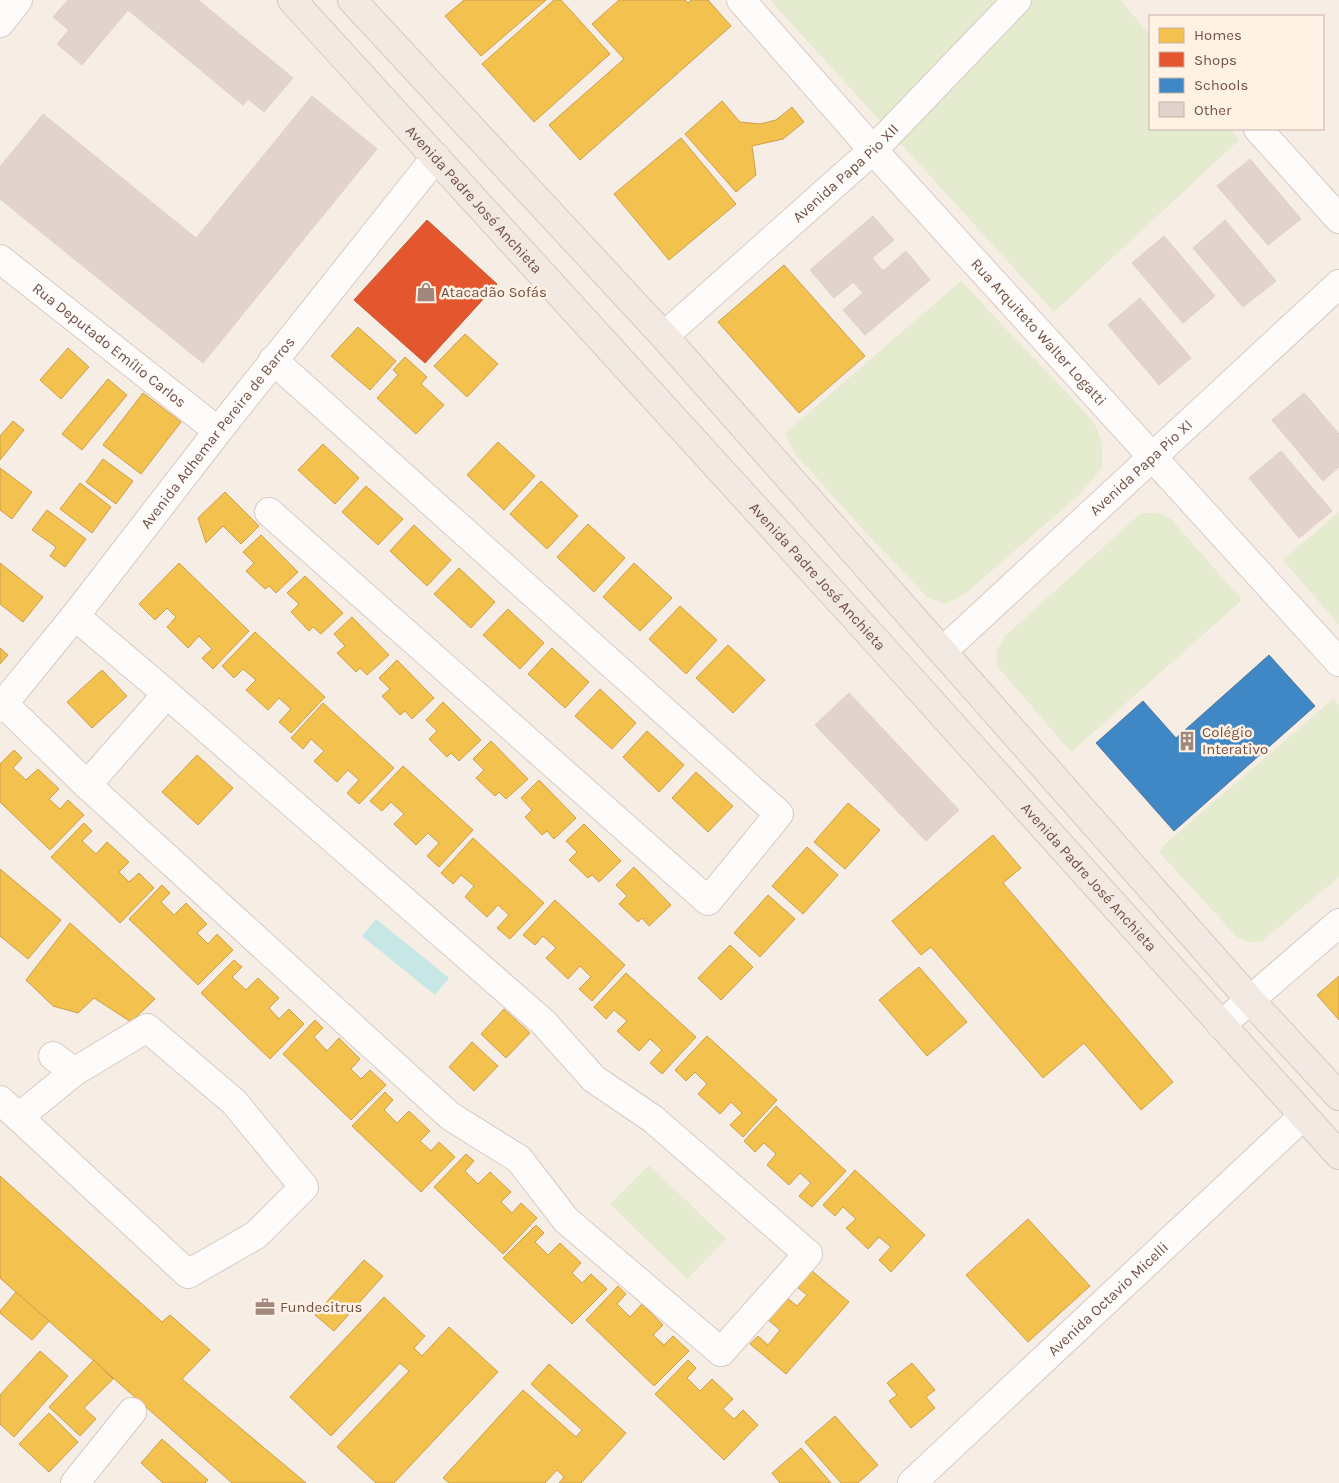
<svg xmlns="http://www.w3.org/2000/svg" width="1339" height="1483" font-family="Karla,sans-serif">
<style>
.green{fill:#e4ebcf}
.water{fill:#c6e7e6}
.homes{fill:#f2c14e;stroke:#cc9f4c}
.shops{fill:#e4572e;stroke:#c25535}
.schools{fill:#3f88c5;stroke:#4f779f}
.building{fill:#e2d4cc;stroke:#dfcfc7}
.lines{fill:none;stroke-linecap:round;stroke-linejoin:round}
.minor-casing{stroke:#d7cac3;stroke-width:30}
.major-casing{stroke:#d5c8c3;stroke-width:30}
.minor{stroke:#fefcfb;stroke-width:28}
.major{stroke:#f2eae2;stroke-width:28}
.labels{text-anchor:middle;stroke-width:5;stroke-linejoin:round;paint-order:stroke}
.street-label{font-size:15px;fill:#735046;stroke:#fff2e5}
.poi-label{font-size:15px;fill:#735046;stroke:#fff2e5;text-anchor:start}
</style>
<rect width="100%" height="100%" fill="#f6ede5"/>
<g class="green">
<polygon points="770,0 1120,0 1150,35 1150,129 1230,129 1239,140 1054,312"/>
<polygon points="961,281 1094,422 1102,444 1102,468 1080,494 966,593 946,604 928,598 870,537 795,454 785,433"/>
<polygon points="1339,512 1339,625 1283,560"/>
<polygon points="1141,513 1158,513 1170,518 1242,600 1071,752 997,666 997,650 1004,637"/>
<polygon points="1333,699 1339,705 1339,877 1261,942 1250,942 1237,937 1159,852 1165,844"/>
<polygon points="649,1165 726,1239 687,1279 610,1204"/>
</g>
<polygon class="water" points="376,919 449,978 435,995 362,936"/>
<g class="homes">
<polygon points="464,0 546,0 481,56 445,16"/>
<polygon points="554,0 561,0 610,54 534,122 482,64"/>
<polygon points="619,0 685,0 688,3 691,0 708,0 731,26 580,160 549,125 624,59 592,24"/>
<polygon points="722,101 740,122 760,124 776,120 792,107 804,122 783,139 752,146 756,175 736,192 685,134"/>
<polygon points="681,138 736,204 669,260 614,194"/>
<polygon points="784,265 865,356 799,413 718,322"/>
<polygon points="358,327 396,361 370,390 331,356"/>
<polygon points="465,334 498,364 467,397 434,366"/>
<polygon points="68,348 89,367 61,399 40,380"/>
<polygon points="405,357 427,377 421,384 444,405 416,434 377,398 398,375 393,370"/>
<polygon points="108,379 127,395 82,450 62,434"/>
<polygon points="143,393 181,422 141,474 103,445"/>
<polygon points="13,421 24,430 0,460 0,436"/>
<polygon points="498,442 535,476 504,510 467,475"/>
<polygon points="323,444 359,478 335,504 298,470"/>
<polygon points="103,459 133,481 116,504 86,482"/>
<polygon points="0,468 32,492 12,519 0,510"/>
<polygon points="541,481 578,516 547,549 510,514"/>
<polygon points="80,483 111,507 92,533 60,509"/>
<polygon points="366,486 403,519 378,545 342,512"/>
<polygon points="225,492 259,526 241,544 223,526 206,543 198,518"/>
<polygon points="47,510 86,539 65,567 50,556 56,547 32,530"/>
<polygon points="588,524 625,558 594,592 557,557"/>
<polygon points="414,525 451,560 427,586 390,551"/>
<polygon points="261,535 298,572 276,593 269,586 265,589 246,571 254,563 243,552"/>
<polygon points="0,563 43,597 23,622 0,604"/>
<polygon points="179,563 249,631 213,669 202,658 212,649 199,636 188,648 167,627 176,617 167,608 155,620 139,604"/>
<polygon points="634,563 672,598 640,631 603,597"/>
<polygon points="459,568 495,602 471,628 434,594"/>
<polygon points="305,576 343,613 321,634 313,627 309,631 291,612 299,604 287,593"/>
<polygon points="680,606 717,640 686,674 649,639"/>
<polygon points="508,609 544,643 520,669 483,635"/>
<polygon points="352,617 389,655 367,675 360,668 356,672 337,653 345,646 334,634"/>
<polygon points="255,632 325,697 291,733 279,722 291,709 279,698 268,710 246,690 256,680 243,669 234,678 222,666"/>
<polygon points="728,645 765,680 733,713 696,678"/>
<polygon points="0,648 8,655 0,664"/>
<polygon points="552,648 589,682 565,708 528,674"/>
<polygon points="397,660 434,698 412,719 405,711 400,715 382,696 390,689 379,678"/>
<polygon points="102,670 127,696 92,728 67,702"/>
<polygon points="600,689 636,723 612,749 575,716"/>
<polygon points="443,702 481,740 459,761 451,753 447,757 429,739 437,731 426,720"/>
<polygon points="323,703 394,768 359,804 347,793 359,780 348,770 337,782 314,761 324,751 311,739 303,749 291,738"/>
<polygon points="647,731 684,765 659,792 623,757"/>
<polygon points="491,741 528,779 506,799 499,792 495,796 476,778 484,770 473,759"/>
<polygon points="14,750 22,758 13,768 26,780 38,769 59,789 49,799 60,809 68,800 84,815 50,850 0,802 0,764"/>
<polygon points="197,755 233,788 198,825 162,792"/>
<polygon points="403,766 473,830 439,867 427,856 439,843 428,833 416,845 394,824 404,814 391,802 382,811 370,801"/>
<polygon points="696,772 733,806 708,832 672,798"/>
<polygon points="539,780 576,818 554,839 547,831 542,835 525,817 532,810 521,798"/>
<polygon points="848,803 880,830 845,869 814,842"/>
<polygon points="84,823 92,831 82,841 96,854 107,842 129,862 119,872 129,882 139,873 154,888 120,923 51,857"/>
<polygon points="584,824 621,861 599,882 592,875 588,878 569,860 577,852 566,841"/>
<polygon points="993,835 1021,868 1003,883 1173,1082 1141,1110 1084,1043 1043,1078 931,947 921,955 892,921"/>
<polygon points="473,838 544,903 510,939 497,928 509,915 498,905 487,917 465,897 474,886 461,875 453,884 441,873"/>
<polygon points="807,847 838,875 803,914 772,886"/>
<polygon points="634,867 671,905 649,926 642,918 638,922 619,904 627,896 616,885"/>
<polygon points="0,869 61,920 28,959 0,936"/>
<polygon points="162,885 170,893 161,902 174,915 186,903 207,924 197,933 208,944 217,934 233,950 198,985 129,919"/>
<polygon points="768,895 795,919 760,957 734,933"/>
<polygon points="555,900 625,965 592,1001 579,989 591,977 580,966 568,979 546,958 556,948 543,936 535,945 523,935"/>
<polygon points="70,923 155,999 131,1022 94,998 78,1013 53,1006 26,980"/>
<polygon points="730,945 753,967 721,1000 698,978"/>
<polygon points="234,960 242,967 232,977 246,990 258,978 279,998 269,1008 279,1019 289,1009 304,1024 270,1059 201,993"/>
<polygon points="919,967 967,1022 927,1056 879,1000"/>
<polygon points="626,973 696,1037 662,1074 650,1063 662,1050 650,1039 639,1051 617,1031 627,1021 614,1010 606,1019 594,1007"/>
<polygon points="1339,976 1339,1020 1317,995"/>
<polygon points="504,1009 530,1033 506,1058 481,1034"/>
<polygon points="315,1020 323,1028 314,1037 327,1051 339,1038 360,1059 351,1069 361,1079 370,1070 386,1085 351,1120 283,1054"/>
<polygon points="707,1036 777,1100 743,1137 730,1125 742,1113 731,1102 720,1114 698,1094 707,1084 695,1072 686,1081 675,1070"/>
<polygon points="472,1042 498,1066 474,1091 449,1067"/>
<polygon points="385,1092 393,1100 384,1110 397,1123 409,1111 430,1131 420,1141 431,1151 439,1142 455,1157 421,1192 352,1126"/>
<polygon points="776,1106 846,1171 812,1207 799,1196 811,1183 800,1173 789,1185 767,1165 776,1154 764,1143 755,1152 744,1141"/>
<polygon points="466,1154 474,1161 465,1171 478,1184 490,1172 511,1192 501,1202 512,1213 521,1203 537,1218 503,1254 434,1187"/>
<polygon points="855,1170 925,1235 891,1272 879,1260 891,1247 879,1237 868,1249 846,1228 856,1219 843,1207 835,1216 823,1205"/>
<polygon points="0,1176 162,1322 170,1315 210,1350 182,1379 306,1483 232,1483 0,1278"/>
<polygon points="1028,1219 1090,1286 1028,1342 966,1275"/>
<polygon points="536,1225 544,1233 535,1242 548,1255 560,1243 581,1263 572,1273 582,1283 591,1274 607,1289 572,1324 503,1258"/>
<polygon points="364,1260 383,1276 334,1331 315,1315"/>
<polygon points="811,1270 849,1302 786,1374 750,1344 758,1336 768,1345 780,1330 767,1319 786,1297 797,1306 807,1295 797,1287"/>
<polygon points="618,1286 626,1294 617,1304 630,1317 642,1304 663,1325 653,1335 664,1345 673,1336 689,1351 654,1386 586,1320"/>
<polygon points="16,1292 49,1321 32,1340 0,1313 0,1311"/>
<polygon points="384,1297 425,1336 414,1348 422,1356 449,1327 498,1372 394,1483 376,1483 337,1447 409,1371 400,1363 331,1436 290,1397"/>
<polygon points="40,1351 68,1376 14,1437 0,1424 0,1395"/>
<polygon points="94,1360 113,1379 84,1408 96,1419 80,1436 49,1407"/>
<polygon points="688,1360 696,1368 687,1378 700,1391 712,1379 733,1399 723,1409 734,1419 743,1410 758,1425 724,1460 655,1394"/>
<polygon points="912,1363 935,1390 926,1397 935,1408 911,1428 889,1401 897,1395 887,1383"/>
<polygon points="549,1364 626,1433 581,1483 559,1483 564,1477 557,1470 545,1483 449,1483 443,1478 523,1390 576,1437 582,1430 531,1384"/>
<polygon points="49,1413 78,1442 49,1472 19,1444"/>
<polygon points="835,1416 878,1465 858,1483 841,1483 805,1442"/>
<polygon points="162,1439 208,1480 205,1483 163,1483 141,1463"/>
<polygon points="801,1448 831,1483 780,1483 772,1473"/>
</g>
<polygon class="shops" points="427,220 497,284 425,363 354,300"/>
<polygon class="schools" points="1269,655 1315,706 1174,831 1096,743 1143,701 1176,738"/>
<g class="building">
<polygon points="68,0 198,0 293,78 264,112 248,99 243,105 128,10 82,65 57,44 69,30 53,17"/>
<polygon points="312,96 377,149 203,363 0,199 0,167 43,114 196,238"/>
<polygon points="1250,159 1301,219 1268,245 1217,186"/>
<polygon points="873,216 894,240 872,258 883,271 906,251 930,280 865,335 843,310 863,293 853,282 834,298 810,270"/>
<polygon points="1225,220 1276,281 1243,307 1193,248"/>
<polygon points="1164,236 1215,296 1183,323 1132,263"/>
<polygon points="1140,298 1191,358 1159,385 1108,325"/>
<polygon points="1304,393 1339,434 1339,467 1323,481 1272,420"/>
<polygon points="1281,451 1332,511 1299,538 1249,478"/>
<polygon points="849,693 959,810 926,841 815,725"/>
</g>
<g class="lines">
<defs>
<g id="minor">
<path id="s1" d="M741,0L873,150L1339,662"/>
<polyline points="0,23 18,0"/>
<polyline points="1258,129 1339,219"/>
<path id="s2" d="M0,259L218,431"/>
<path id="s3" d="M664,336L873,150L1017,0"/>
<polyline points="269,512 708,901 779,814 273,360"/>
<path id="s4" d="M943,651L1339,284"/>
<polyline points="4,704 87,785 450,1116 519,1159 566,1220 721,1352 808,1254 653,1119 594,1079 543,1022 167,694 75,616"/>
<path id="s5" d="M0,708L75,616L218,431L436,157"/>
<polyline points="87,785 167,694"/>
<polyline points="1221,1025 1339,923"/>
<polyline points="53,1056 74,1072"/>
<polyline points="0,1100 188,1274 256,1235 304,1187 234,1102 147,1028 74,1072 19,1117"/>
<polyline points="75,1483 132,1412"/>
<path id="s6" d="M912,1483L1303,1116"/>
</g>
<g id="major">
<path id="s7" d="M292,0L880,645L1339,1155"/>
<polyline points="352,0 664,336 1251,1001 1339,1096"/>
</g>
</defs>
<use href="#minor" class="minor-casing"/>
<use href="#major" class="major-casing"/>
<use href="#minor" class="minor"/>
<use href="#major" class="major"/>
</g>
<defs>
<symbol id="shop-bare" viewBox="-9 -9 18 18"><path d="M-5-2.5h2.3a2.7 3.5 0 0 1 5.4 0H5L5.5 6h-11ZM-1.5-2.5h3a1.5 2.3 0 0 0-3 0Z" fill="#a1877e" stroke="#fff2e5" stroke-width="2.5" paint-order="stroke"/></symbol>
<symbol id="building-bare" viewBox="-9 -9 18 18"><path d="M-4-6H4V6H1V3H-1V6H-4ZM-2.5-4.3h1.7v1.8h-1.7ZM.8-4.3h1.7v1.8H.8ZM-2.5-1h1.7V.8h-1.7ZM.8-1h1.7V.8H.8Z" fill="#a1877e" stroke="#fff2e5" stroke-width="2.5" paint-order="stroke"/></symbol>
<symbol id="office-bare" viewBox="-9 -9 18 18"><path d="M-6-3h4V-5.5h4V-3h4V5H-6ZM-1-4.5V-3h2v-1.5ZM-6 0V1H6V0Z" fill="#a1877e" stroke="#fff2e5" stroke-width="2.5" paint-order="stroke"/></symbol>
</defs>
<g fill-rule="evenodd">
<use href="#shop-bare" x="412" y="278" width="28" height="28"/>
<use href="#building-bare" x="1173" y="727" width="28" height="28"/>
<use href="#office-bare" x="251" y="1293" width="28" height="28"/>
</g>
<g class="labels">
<g class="street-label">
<text dy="5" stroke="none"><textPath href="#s3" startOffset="244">Avenida Papa Pio XII</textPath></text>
<text dy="5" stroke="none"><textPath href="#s7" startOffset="270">Avenida Padre José Anchieta</textPath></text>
<text dy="5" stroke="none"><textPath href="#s1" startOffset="446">Rua Arquiteto Walter Logatti</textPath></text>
<text dy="5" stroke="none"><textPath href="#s2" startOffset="139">Rua Deputado Emílio Carlos</textPath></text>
<text dy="5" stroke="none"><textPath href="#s5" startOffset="351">Avenida Adhemar Pereira de Barros</textPath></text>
<text dy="5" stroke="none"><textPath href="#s4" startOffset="270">Avenida Papa Pio XI</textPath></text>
<text dy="5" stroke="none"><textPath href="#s7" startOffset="780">Avenida Padre José Anchieta</textPath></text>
<text dy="5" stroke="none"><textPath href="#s7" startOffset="1185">Avenida Padre José Anchieta</textPath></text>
<text dy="5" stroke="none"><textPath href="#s6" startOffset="269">Avenida Octavio Micelli</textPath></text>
</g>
<g class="poi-label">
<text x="441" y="297">Atacadão Sofás</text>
<text x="1202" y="737">Colégio<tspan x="1202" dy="17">Interativo</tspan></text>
<text x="280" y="1312">Fundecitrus</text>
</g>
</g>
<rect x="1149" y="15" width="175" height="115" fill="#fff2e5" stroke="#c7b1a5"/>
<rect x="1159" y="28" width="25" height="15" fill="#f2c14e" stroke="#c7b1a5"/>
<text x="1194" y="40" font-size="15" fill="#735046">Homes</text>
<rect x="1159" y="52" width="25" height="15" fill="#e4572e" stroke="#c7b1a5"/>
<text x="1194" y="65" font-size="15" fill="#735046">Shops</text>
<rect x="1159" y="78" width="25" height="15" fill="#3f88c5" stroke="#c7b1a5"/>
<text x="1194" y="90" font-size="15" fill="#735046">Schools</text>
<rect x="1159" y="102" width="25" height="15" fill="#e2d4cc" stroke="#c7b1a5"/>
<text x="1194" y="115" font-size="15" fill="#735046">Other</text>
</svg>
